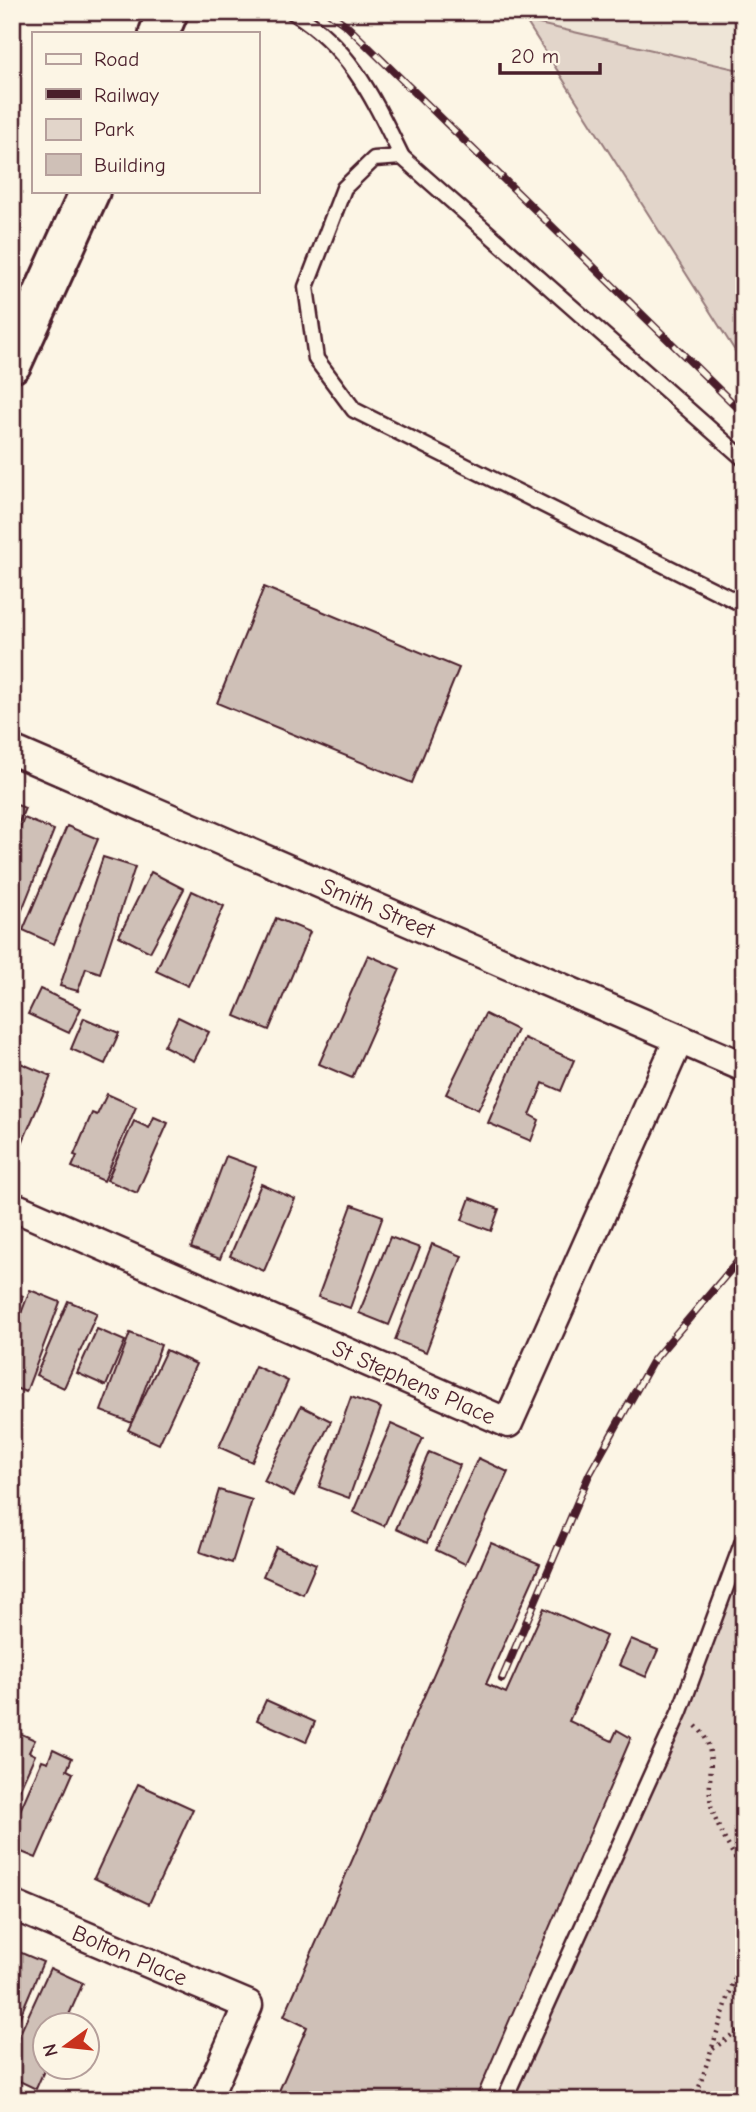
<svg xmlns="http://www.w3.org/2000/svg" width="756" height="2112" font-family="'Comic Neue',sans-serif">
<style>
.built{fill:#eee5d7}
.green{fill:#e2d5ca;stroke:#967a7a;stroke-width:2}
.building{fill:#cfc0b7;stroke:#4a1f2b;stroke-width:2}
.lines{fill:none;stroke-linecap:round;stroke-linejoin:round}
.lane-casing{stroke:#4a1f2b;stroke-width:19}
.street-casing{stroke:#4a1f2b;stroke-width:33}
.secondary-casing{stroke:#4a1f2b;stroke-width:44}
.path{stroke:#4a1f2b;stroke-width:4.5;stroke-dasharray:2 5;stroke-linecap:butt}
.lane{stroke:#fcf5e5;stroke-width:14}
.street{stroke:#fcf5e5;stroke-width:28}
.secondary{stroke:#fcf5e5;stroke-width:38}
.rail-casing{stroke:#4a1f2b;stroke-width:8}
.rail{stroke:#fcf5e5;stroke-width:5;stroke-dasharray:16;stroke-linecap:butt}
.labels{text-anchor:middle;stroke-width:5;stroke-linejoin:round;paint-order:stroke}
.street-label{font-size:23px;fill:#4a1f2b;stroke:#fcf5e5}
</style>
<rect width="100%" height="100%" fill="#fcf5e5"/>
<filter id="ink" filterUnits="userSpaceOnUse"><feTurbulence type="fractalNoise" baseFrequency=".0143" numOctaves="2"/><feDisplacementMap in="SourceGraphic" scale="14" xChannelSelector="R" yChannelSelector="G"/><feConvolveMatrix kernelMatrix="1 2 1 2 8 2 1 2 1" color-interpolation-filters="sRGB"/></filter>
<g filter="url(#ink)">
<polygon class="built" points="504,12 744,12 744,71 526,21"/>
<g class="green">
<polygon points="526,21 744,71 744,365"/>
<polygon points="744,1559 744,2100 506,2100"/>
</g>
<g class="building">
<polygon points="264,587 459,668 412,783 217,703"/>
<polygon points="12,803 25,808 12,839"/>
<polygon points="24,818 54,830 22,910 12,906 12,883 17,871 12,869 12,847"/>
<polygon points="67,826 98,839 54,944 23,930"/>
<polygon points="103,857 135,867 100,973 86,968 78,991 60,986"/>
<polygon points="151,872 184,889 150,952 119,936"/>
<polygon points="192,891 224,906 188,986 156,971"/>
<polygon points="276,918 310,932 269,1030 235,1016"/>
<polygon points="368,955 400,969 352,1078 319,1064"/>
<polygon points="40,989 81,1008 69,1033 28,1014"/>
<polygon points="485,1014 517,1030 478,1110 446,1094"/>
<polygon points="178,1017 209,1032 194,1061 164,1046"/>
<polygon points="84,1018 119,1033 105,1064 71,1049"/>
<polygon points="524,1038 574,1060 561,1091 543,1083 530,1115 539,1120 531,1141 488,1123"/>
<polygon points="18,1062 51,1076 14,1162 12,1075"/>
<polygon points="107,1094 136,1107 104,1181 72,1167 77,1156 74,1155 92,1113 97,1115"/>
<polygon points="154,1117 168,1123 137,1193 107,1180 134,1121 149,1128"/>
<polygon points="226,1156 256,1167 220,1259 191,1248"/>
<polygon points="261,1184 295,1199 264,1271 230,1256"/>
<polygon points="470,1198 499,1209 491,1231 462,1220"/>
<polygon points="352,1205 383,1216 350,1308 318,1297"/>
<polygon points="390,1237 420,1248 389,1325 359,1313"/>
<polygon points="432,1244 462,1256 426,1352 395,1340"/>
<polygon points="30,1290 60,1302 26,1392 12,1387 12,1337"/>
<polygon points="12,1291 23,1296 12,1324"/>
<polygon points="68,1301 97,1313 64,1388 36,1375"/>
<polygon points="97,1329 125,1341 106,1386 77,1373"/>
<polygon points="130,1333 161,1345 132,1423 101,1411"/>
<polygon points="166,1350 196,1364 159,1444 128,1430"/>
<polygon points="255,1366 288,1381 252,1462 219,1447"/>
<polygon points="351,1397 381,1408 349,1498 319,1487"/>
<polygon points="301,1406 331,1421 294,1496 264,1481"/>
<polygon points="391,1424 423,1438 384,1526 353,1512"/>
<polygon points="429,1452 460,1465 427,1543 396,1529"/>
<polygon points="478,1458 508,1472 465,1564 436,1550"/>
<polygon points="219,1490 252,1500 232,1563 200,1552"/>
<polygon points="491,1543 540,1564 486,1684 506,1693 544,1608 606,1636 569,1721 612,1741 617,1730 631,1738 475,2100 275,2100 307,2027 284,2016"/>
<polygon points="276,1547 316,1564 303,1594 263,1576"/>
<polygon points="631,1639 658,1650 646,1677 619,1665"/>
<polygon points="266,1700 315,1722 306,1742 257,1720"/>
<polygon points="15,1731 35,1740 29,1752 35,1755 12,1806"/>
<polygon points="53,1749 72,1758 67,1770 73,1773 36,1858 12,1848 12,1829 42,1760 48,1762"/>
<polygon points="138,1784 193,1809 149,1904 94,1878"/>
<polygon points="12,1949 43,1962 12,2035"/>
<polygon points="50,1968 83,1983 65,2024 46,2024 46,2066 36,2089 13,2078 17,2069 12,2067 12,2051"/>
</g>
<g class="lines">
<defs>
<g id="lane">
<path d="M293,12C351,48 373,98 402,157"/>
<polyline points="744,459 402,157 374,159 344,188 306,287 316,359 354,410 744,605"/>
<polyline points="504,2100 680,1711 744,1538"/>
</g>
<g id="street">
<polyline points="12,750 744,1067"/>
<polyline points="12,1206 508,1423 679,1039"/>
<polyline points="12,1905 248,2005 206,2100"/>
</g>
<g id="secondary">
<polyline points="159,33 168,12"/>
<polyline points="12,363 90,191"/>
</g>
</defs>
<use href="#lane" class="lane-casing"/>
<use href="#street" class="street-casing"/>
<use href="#secondary" class="secondary-casing"/>
<g class="path">
<path d="M696,1726C722,1751 704,1780 712,1809C718,1831 734,1854 744,1874"/>
<polyline points="713,2049 744,2026"/>
<polyline points="695,2100 744,1949"/>
</g>
<use href="#lane" class="lane"/>
<use href="#street" class="street"/>
<use href="#secondary" class="secondary"/>
<defs>
<g id="rail">
<polyline points="328,12 347,26 744,414"/>
<polyline points="502,1679 589,1475 652,1362 744,1254"/>
</g>
</defs>
<use href="#rail" class="rail-casing"/>
<use href="#rail" class="rail"/>
</g>
</g>
<g class="labels">
<g class="street-label">
<text transform="translate(378 908) rotate(23)" y="8">Smith Street</text>
<text transform="translate(414 1382) rotate(24)" y="8">St Stephens Place</text>
<text transform="translate(130 1955) rotate(23)" y="8">Bolton Place</text>
</g>
</g>
<rect width="756" height="2112" fill="none" stroke="#fcf5e5" stroke-width="42"/>
<rect x="21" y="21" width="714" height="2070" fill="none" stroke="#4a1f2b" stroke-width="2.5" filter="url(#ink)"/>
<rect x="32" y="32" width="228" height="161" fill="#fcf5e5" stroke="#b59f9b" stroke-width="2"/>
<rect x="46" y="54" width="35" height="10" fill="#fcf5e5" stroke="#b59f9b" stroke-width="2"/>
<text x="94" y="66" font-size="21" fill="#4a1f2b">Road</text>
<rect x="46" y="89" width="35" height="10" fill="#4a1f2b" stroke="#b59f9b" stroke-width="2"/>
<text x="94" y="102" font-size="21" fill="#4a1f2b">Railway</text>
<rect x="46" y="119" width="35" height="21" fill="#e2d5ca" stroke="#b59f9b" stroke-width="2"/>
<text x="94" y="136" font-size="21" fill="#4a1f2b">Park</text>
<rect x="46" y="154" width="35" height="21" fill="#cfc0b7" stroke="#b59f9b" stroke-width="2"/>
<text x="94" y="172" font-size="21" fill="#4a1f2b">Building</text>
<g transform="translate(66 2046) rotate(255)"><circle r="33" fill="#fcf5e5" stroke="#b59f9b" stroke-width="2"/>
<path d="M0-5L12 26L0 18L-12 26Z" fill="#c8321e"/>
<text y="-10" font-size="19" font-weight="bold" text-anchor="middle" fill="#4a1f2b">N</text>
</g>
<path d="M500 63v10h100v-10" fill="none" stroke="#4a1f2b" stroke-width="3.5"/>
<text x="511" y="63" font-size="21" fill="#4a1f2b" stroke="#fcf5e5" stroke-width="5" paint-order="stroke">20 m</text>
</svg>
